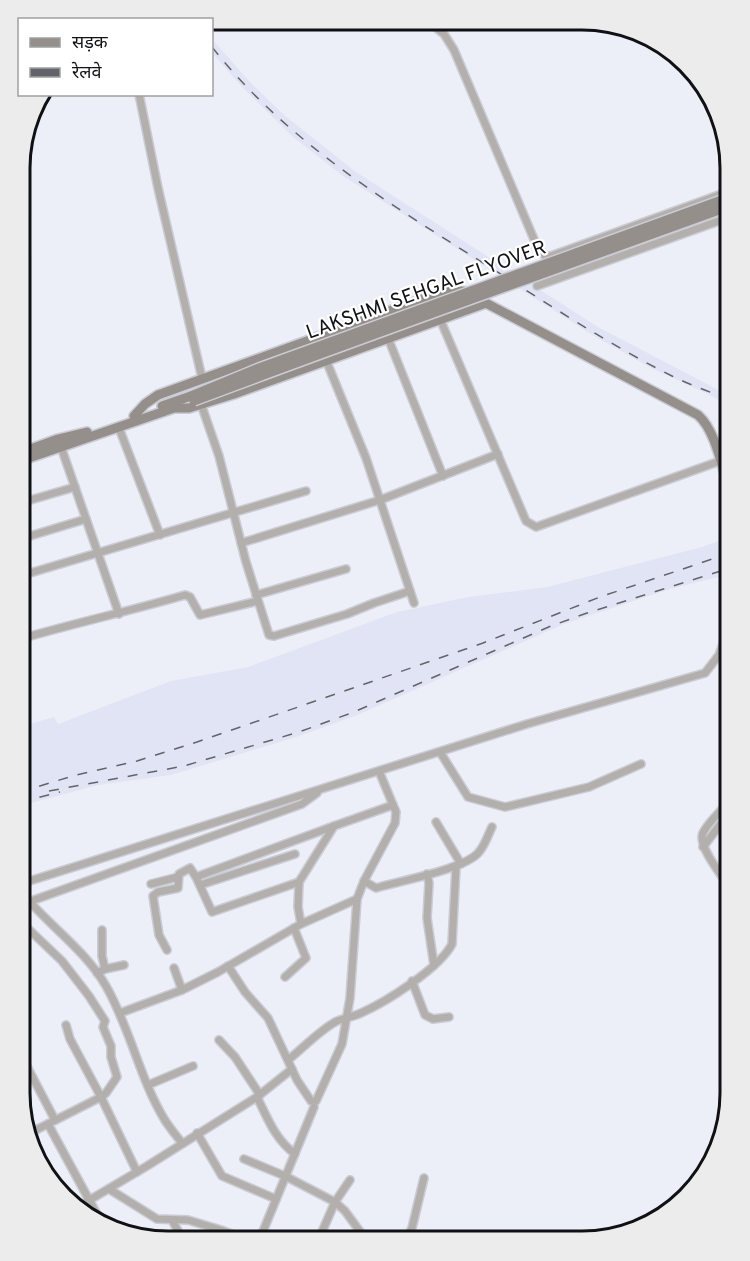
<svg xmlns="http://www.w3.org/2000/svg" width="750" height="1261" font-family="Overpass,'Noto Sans Devanagari',sans-serif">
<style>
.built{fill:#e1e4f5}
.lines{fill:none;stroke-linecap:round;stroke-linejoin:round}
.street-casing{stroke:#cacbd4;stroke-width:10}
.secondary-casing{stroke:#cacbd4;stroke-width:12}
.street{stroke:#b3afac;stroke-width:7}
.secondary{stroke:#958f8b;stroke-width:9}
.rail{stroke:#636469;stroke-width:1.5;stroke-dasharray:10 10;stroke-linecap:butt}
.secondary-bridge-casing{stroke:#cacbd4;stroke-width:12;stroke-linecap:butt}
.secondary-bridge{stroke:#958f8b;stroke-width:9}
.labels{text-anchor:middle;stroke-width:4.5;stroke-linejoin:round;paint-order:stroke}
.street-label{font-size:20px;fill:#101114;stroke:#fff}
.rim{fill:none;stroke:#101114;stroke-width:3}
</style>
<rect width="100%" height="100%" fill="#edeff8"/>
<g class="built">
<polygon points="212,39 249,81 284,115 356,172 598,327 730,396 730,408 710,395 651,368 594,336 343,176 293,137 243,88 212,53"/>
<polygon points="730,537 730,574 670,589 564,624 355,716 296,737 171,775 98,785 20,806 20,727 54,717 58,724 171,681 248,667 397,612 468,597 547,587 702,547"/>
</g>
<g class="lines">
<defs>
<g id="street">
<polyline points="428,21 444,34 454,50 536,244 545,256 551,256 730,191"/>
<polyline points="139,94 158,188 202,378"/>
<polyline points="537,286 730,217"/>
<polyline points="440,319 526,521 536,527 720,461"/>
<polyline points="388,338 443,476"/>
<polyline points="326,360 366,458 414,603"/>
<polyline points="201,404 219,456 246,562 269,635 274,636 347,614 374,603 410,591"/>
<polyline points="119,428 160,535"/>
<polyline points="60,444 119,614"/>
<polyline points="20,503 75,487"/>
<polyline points="20,539 86,519"/>
<polyline points="241,543 380,500 498,454"/>
<polyline points="20,576 306,491"/>
<polyline points="256,595 346,569"/>
<path d="M20,639C75,623 130,611 185,595L190,597L200,615L258,601"/>
<polyline points="440,752 468,797 505,807 589,787 641,764"/>
<polyline points="379,771 393,805"/>
<path d="M729,807H724C717,815 707,824 703,833C697,846 723,877 730,888"/>
<polyline points="436,822 461,864"/>
<polyline points="703,847 729,813 730,805"/>
<polyline points="427,874 429,883 427,918 434,965"/>
<polyline points="196,877 212,912 299,882"/>
<path d="M364,881L376,888C399,881 466,869 479,852C485,845 488,835 492,827"/>
<polyline points="20,884 527,724 705,673 719,655 730,625"/>
<polyline points="151,884 178,877"/>
<polyline points="200,885 295,854"/>
<path d="M29,901C55,930 86,952 106,986C130,1028 139,1076 163,1117C168,1126 175,1134 182,1143"/>
<polyline points="20,905 302,804 317,793"/>
<polyline points="20,921 62,961 89,996 105,1021 103,1027 111,1046 111,1057 117,1077 106,1093 101,1097 70,1039 66,1025"/>
<polyline points="301,924 298,907 299,882 334,826 393,805 396,812 395,823 364,881 357,899 350,998 342,1044 316,1101"/>
<polyline points="167,950 159,935 153,896 158,892 178,888 179,874 190,868 196,877 334,826"/>
<polyline points="228,966 245,992 268,1018 297,1080 311,1101"/>
<polyline points="174,968 182,990"/>
<polyline points="105,969 124,965"/>
<polyline points="97,973 105,969 102,956 102,930"/>
<polyline points="285,977 306,958 294,928"/>
<polyline points="412,981 425,1015 433,1019 449,1017"/>
<polyline points="20,989 21,990"/>
<polyline points="120,1013 182,990 218,972 301,924 357,899"/>
<polyline points="219,1040 235,1057 260,1095"/>
<polyline points="20,1053 55,1120"/>
<path d="M288,1060C303,1048 318,1032 335,1022C343,1018 353,1017 361,1013C386,1002 440,968 452,944L456,867"/>
<polyline points="148,1085 193,1066"/>
<path d="M257,1097C268,1119 275,1139 295,1154"/>
<polyline points="48,1124 100,1220"/>
<polyline points="197,1133 222,1176 276,1199"/>
<polyline points="28,1134 101,1097 137,1172"/>
<polyline points="244,1159 285,1176 335,1202 345,1211 367,1241"/>
<polyline points="109,1189 157,1219 188,1220 221,1230 247,1240"/>
<polyline points="76,1208 147,1166 257,1097 292,1069"/>
<polyline points="172,1220 183,1240"/>
<polyline points="262,1234 277,1241"/>
<polyline points="259,1241 314,1107"/>
<polyline points="318,1241 335,1202 350,1180"/>
<polyline points="405,1241 412,1228 424,1178"/>
</g>
<g id="secondary">
<polyline points="162,406 191,396"/>
<path d="M134,416L145,404L158,395L442,292L456,290L465,292L698,415C716,431 722,468 730,491"/>
<polyline points="20,453 58,439 87,432"/>
<polyline points="20,461 174,408 189,408 234,394 486,303"/>
</g>
</defs>
<use href="#street" class="street-casing"/>
<use href="#secondary" class="secondary-casing"/>
<use href="#street" class="street"/>
<use href="#secondary" class="secondary"/>
<g class="rail">
<path d="M212,47C286,141 388,203 488,266C548,304 608,344 672,376C690,385 711,392 730,400"/>
<polyline points="49,791 184,766 299,732 354,712 551,626 587,613 730,568"/>
<polyline points="20,792 76,775 137,761 197,742 483,643 600,597 730,553"/>
<polyline points="20,802 60,792"/>
</g>
<defs>
<g id="secondary-bridge">
<polyline points="191,396 259,368 730,197"/>
<path d="M194,401C372,334 551,271 730,206"/>
</g>
</defs>
<use href="#secondary-bridge" class="secondary-bridge-casing"/>
<use href="#secondary-bridge" class="secondary-bridge"/>
</g>
<g class="labels">
<g class="street-label">
<text transform="translate(426 289) rotate(-20)" y="7">LAKSHMI SEHGAL FLYOVER</text>
</g>
</g>
<path d="M0 0H750V1261H0ZM168 30H582A138 138 0 0 1 720 168V1093A138 138 0 0 1 582 1231H168A138 138 0 0 1 30 1093V168A138 138 0 0 1 168 30Z" fill="#ececec" fill-rule="evenodd"/>
<path class="rim" d="M168 30H582A138 138 0 0 1 720 168V1093A138 138 0 0 1 582 1231H168A138 138 0 0 1 30 1093V168A138 138 0 0 1 168 30Z"/>
<rect x="18" y="18" width="195" height="78" fill="#ffffff" stroke="#9fa0a1" stroke-width="1.5"/>
<rect x="30" y="38" width="30" height="9" fill="#958f8b" stroke="#9fa0a1" stroke-width="1.5"/>
<text x="72" y="48" font-size="18" fill="#101114">सड़क</text>
<rect x="30" y="68" width="30" height="9" fill="#636469" stroke="#9fa0a1" stroke-width="1.5"/>
<text x="72" y="78" font-size="18" fill="#101114">रेलवे</text>
</svg>
